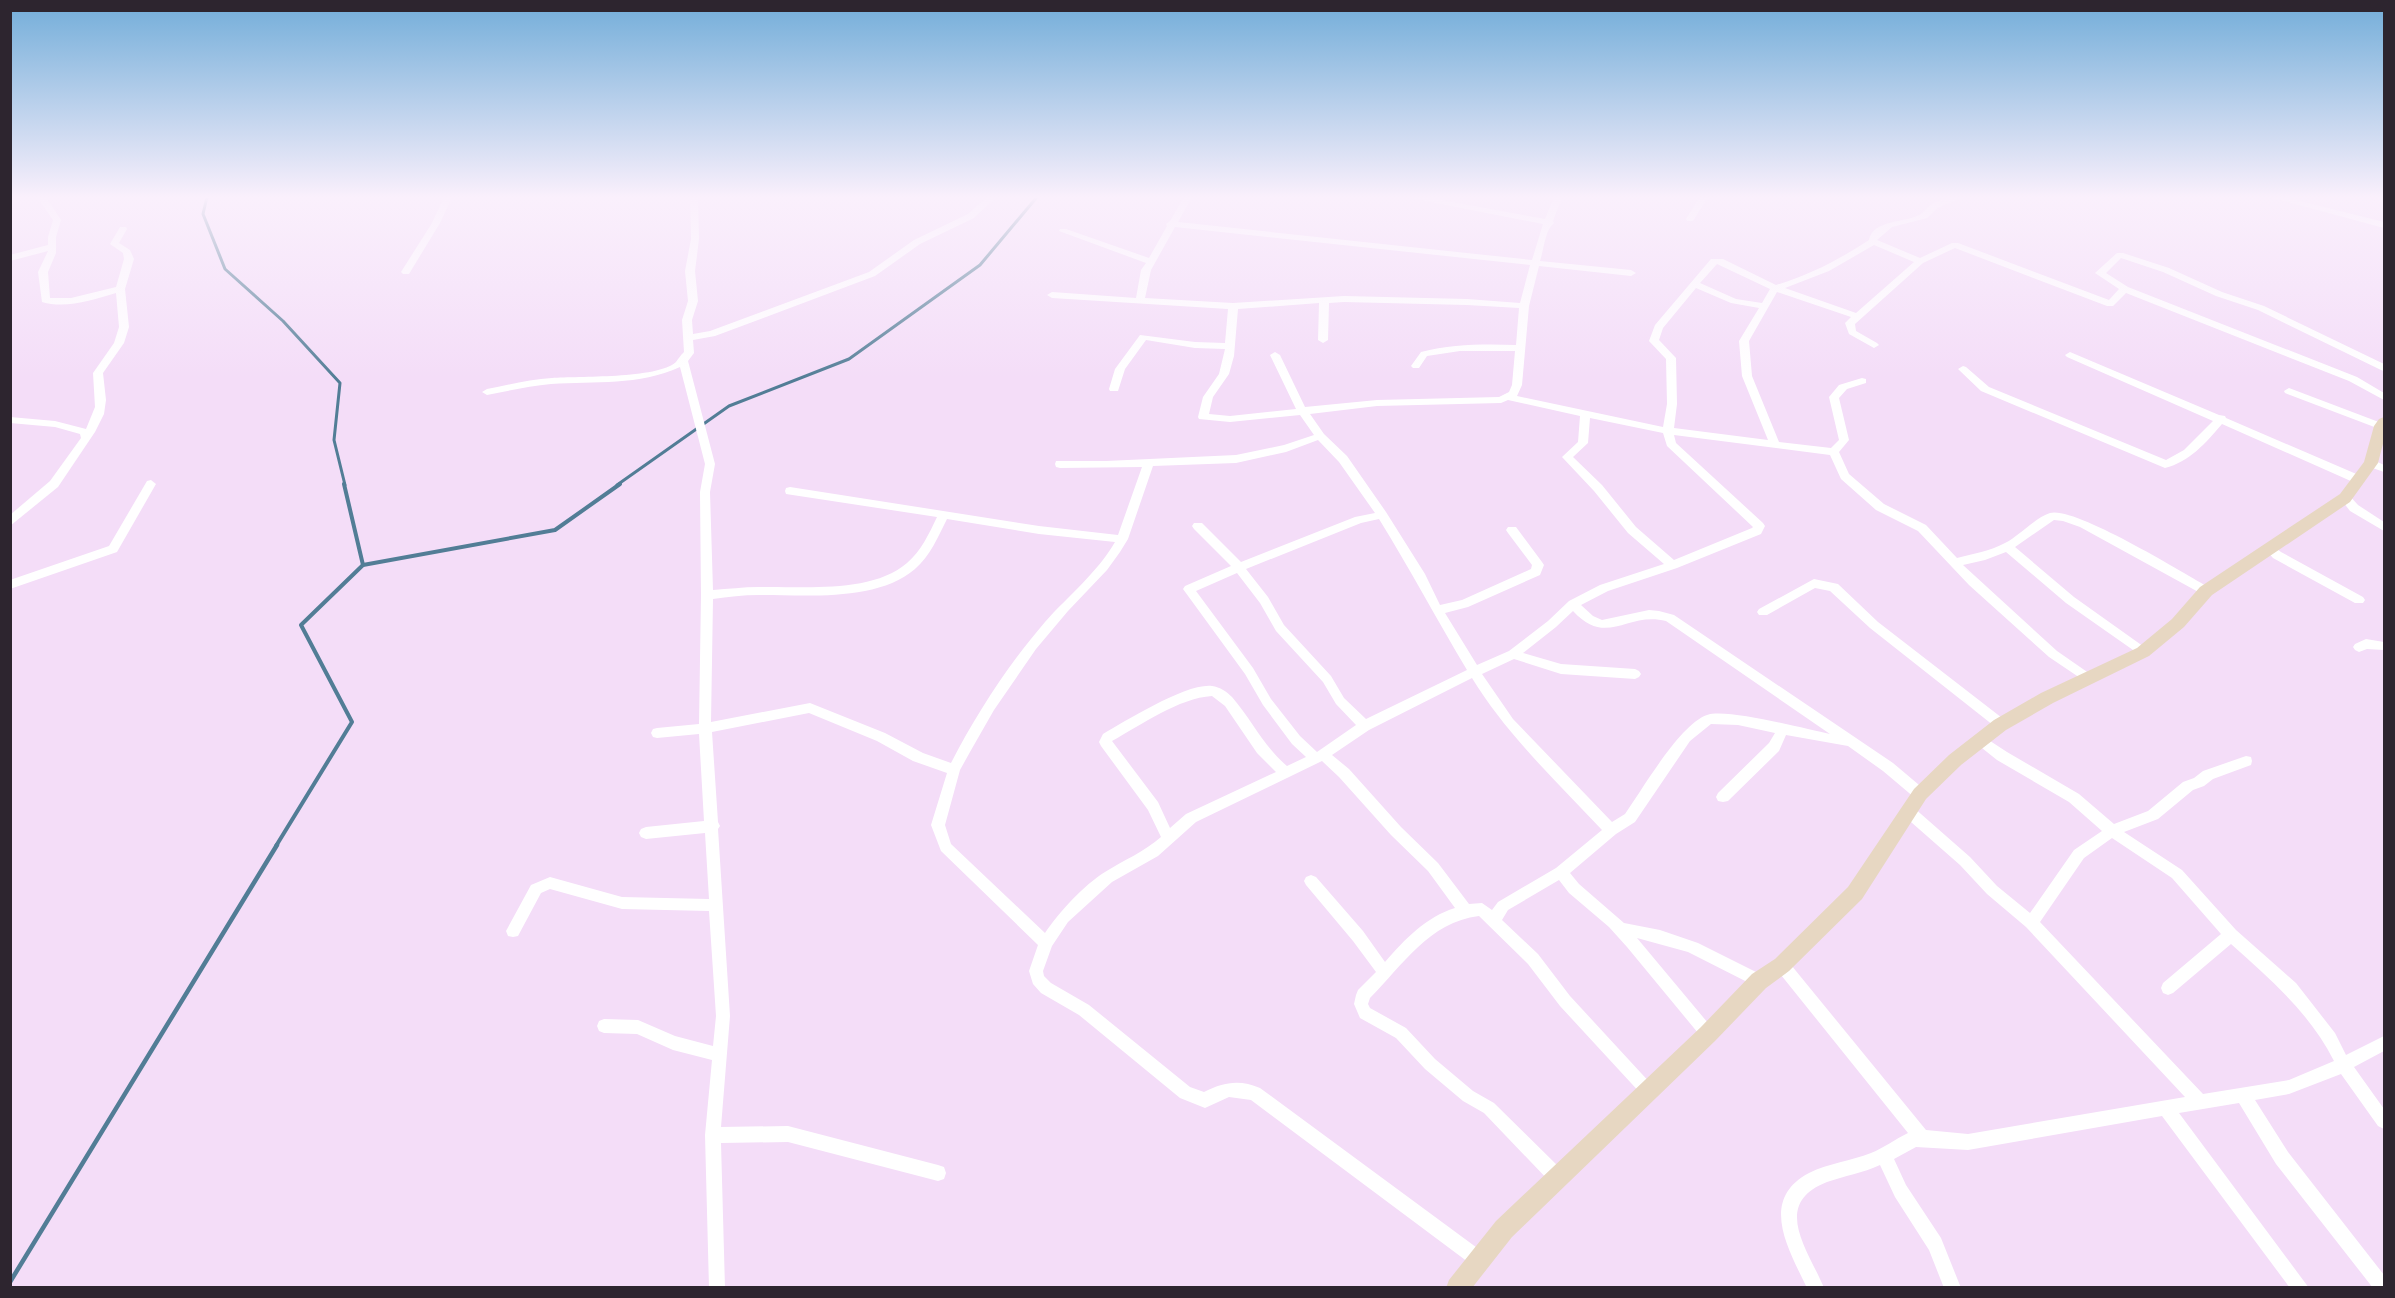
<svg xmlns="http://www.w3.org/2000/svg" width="2395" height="1298" font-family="'Alegreya Sans',sans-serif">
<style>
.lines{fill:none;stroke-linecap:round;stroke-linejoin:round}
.stream-far2{stroke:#527d96;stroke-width:3}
.stream-far1{stroke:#527d96;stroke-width:4}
.stream{stroke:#527d96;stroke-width:4.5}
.street{fill:#fff;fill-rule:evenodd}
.secondary{fill:#e7d7c2;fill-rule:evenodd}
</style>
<rect width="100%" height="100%" fill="#f4ddf8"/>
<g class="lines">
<g class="stream-far2">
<polyline points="207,197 203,214 225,269 283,321 340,383 334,440 345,485"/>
<polyline points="617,485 729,406 849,359 980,265 1037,197"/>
</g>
<g class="stream-far1">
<polyline points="344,484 363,565"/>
<polyline points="276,846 352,722 301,625 363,565 555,530 620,484"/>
</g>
<polyline class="stream" points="10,1282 277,845"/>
<g class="street">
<path d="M37,197H46L61,220L56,237V253L48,272L50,298H71L116,287L124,259L123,253L110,244L120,227H126L127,229L119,243L130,250L134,259L125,289L129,327L124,343L103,373L106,400L104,414L95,432L58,487L10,526V515L50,481L81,438L80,434L55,427L10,423V417L55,421L86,429L95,407L93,373L114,343L119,327L116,293C92,300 66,309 42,302L38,272L48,251L10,261V255L48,245V237L53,220Z"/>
<polygon points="444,197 452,197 440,223 409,274 403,274 401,272 432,223"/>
<path d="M690,197H698L699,239L695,271L698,301L692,320L693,334L710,331L869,272L914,240L968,214L987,197H996L974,218L920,244L875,276L715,336L693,340L694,353L688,361L715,464L710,492L713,590C728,589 743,587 759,587C803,586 871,594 907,563C921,551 929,534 937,517L786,494L785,491L786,488L790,487L1039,526L1118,535L1142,467L1060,468L1056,467L1055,464L1056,461H1106L1236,455L1284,445L1314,435L1300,415L1230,422L1199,419L1198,417L1203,397L1219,374L1225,349L1195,348L1146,340L1125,369L1118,391H1110L1109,389L1115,369L1140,335L1195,342L1225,343L1228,309L1052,298L1047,295L1052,292L1136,298L1141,270L1146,263L1059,231L1060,229H1066L1149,258L1167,226L1166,224L1170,221L1184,197H1192L1178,222L1532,260L1543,224L1405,197H1425L1545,219L1554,197H1562L1553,221L1554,223C1545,230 1544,249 1540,261L1631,270L1636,273L1631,276L1539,266L1529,306L1522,385L1517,396L1663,427L1667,404L1666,359L1649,341L1655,325L1711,259H1723L1776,285C1810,275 1840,259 1869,240C1873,219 1907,223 1921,214C1925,211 1928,206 1932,204C1942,198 1953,197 1964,197L1937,208L1927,218L1892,227L1877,240L1920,258L1952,243H1958L2109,300L2119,289L2095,273L2117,253H2123L2169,268L2222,292L2264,306L2384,364V371L2381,370L2258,310L2216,296L2163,272L2121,258L2106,273L2128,287L2357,377L2384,393V400L2349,381L2126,293L2113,306H2107L1955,248L1923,263L1855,324L1856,331L1877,343L1879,345L1874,348L1849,334L1845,323L1851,317L1777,292L1749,341L1752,376L1779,442L1831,448L1839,440L1829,397L1839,385L1862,378L1866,379V383L1847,389L1839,398L1849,440L1839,452L1849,474L1884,504L1926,525L1957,558C1973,554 1990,551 2005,543C2019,536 2036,517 2050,513C2075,506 2183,573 2210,588L2212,591L2206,595L2202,594L2080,527L2063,521L2054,520L2015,547L2074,597L2147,649L2149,652L2147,655L2143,657L2066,603L2006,552L1985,560L1963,565L2057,651L2093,676L2095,679L2093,682L2089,684L2049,657L1969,585L1918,531L1876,510L1841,479L1830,455L1674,435L1676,443L1763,523L1765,526L1761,534L1677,568L1608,591L1581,605L1593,616L1602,620L1649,610L1659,611L1674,615L1893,763L1925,790L1927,794L1925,798L1920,799L1915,798L1883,771L1848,746L1786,735L1779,751L1728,801L1723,802L1718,801L1716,797L1718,793L1769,743L1775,733L1738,725L1711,724L1690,741L1635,822L1616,834L1570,873L1579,884L1624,923L1660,930L1698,943L1764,976L1766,981L1764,986L1759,988L1688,952L1637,938L1713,1029L1715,1034L1713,1039L1708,1041L1703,1039L1627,947L1609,927L1569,893L1559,880L1508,910L1502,920L1538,954L1570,996L1653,1086L1656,1091L1653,1096L1648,1099L1643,1096L1560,1006L1528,964L1479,916C1429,922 1403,965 1370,998L1368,1004L1370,1008L1406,1028L1435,1059L1473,1091L1494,1103L1563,1171L1565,1177L1563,1183L1557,1185L1551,1183L1484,1113L1463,1101L1425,1069L1396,1038L1360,1018L1354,1004L1356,995L1358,990L1376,972L1353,941L1306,885L1304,881L1306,877L1311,875L1316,877L1363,931L1385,962C1405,939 1426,917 1455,908L1428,871L1391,835L1339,777L1322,761L1196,822L1158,856L1112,882L1068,922L1052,946L1043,971L1044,976L1051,983L1089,1005L1190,1087L1204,1092C1223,1082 1240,1079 1260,1088L1484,1253L1486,1259L1484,1265L1478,1267L1472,1265L1251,1100L1229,1097L1205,1108L1180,1098L1079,1015L1041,993L1033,984L1029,971L1038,945L941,851L931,825L947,773L913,761L877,741L809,713L712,732L718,822L720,826L718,829L730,1016L721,1127L788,1126L938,1165L944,1167L946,1173L944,1179L938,1181L788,1142L721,1143L725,1288H709L705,1135L712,1060L673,1050L637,1034L604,1033L599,1031L597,1026L599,1021L604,1019L638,1020L675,1036L713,1046L716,1016L709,911L622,909L550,889L541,893L518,936L513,937L508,936L506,931L531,885L550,877L622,897L709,899L705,833L646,839L641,837L639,833L641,829L646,827L704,821L699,734L657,738L653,737L651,733L653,729L657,728L699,724L701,595L700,492L705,464L680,367C639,386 595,381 551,384C530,386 508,391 487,395L482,392L487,389C508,385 530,379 552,378C577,376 658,379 676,362C678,359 680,356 684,352L682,320L688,301L685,271L691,239ZM1175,227L1530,265L1520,303L1467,299L1344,296L1233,303L1145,298L1151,270ZM1874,245L1914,262L1856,313L1785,288L1829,271ZM1717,264L1770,289L1762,303L1736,299L1700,283ZM1696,288L1731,303L1759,308L1739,341L1742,376L1768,440L1674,428L1677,404L1676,358L1659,340L1663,328ZM1344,302L1467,305L1519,308L1516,345C1484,344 1452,344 1421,352L1411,366L1413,368H1419L1427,356L1460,351H1515L1512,385L1509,392L1499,397L1377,400L1305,407L1280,355L1275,352L1270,355L1296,409L1230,416L1209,414L1213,397L1229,374L1234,356L1238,309L1319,303L1318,340L1323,343L1328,340L1329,303ZM1508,400L1580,416L1578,442L1562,457L1594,491L1628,533L1664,564L1600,585L1569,601L1548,621L1509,651L1477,665L1445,613L1468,607L1540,575L1544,565L1542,562L1516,527H1508L1506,530L1508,533L1532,565L1531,569L1462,600L1440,605L1425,574L1386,512L1347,456L1324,434L1310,414L1377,406L1501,403ZM1590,418L1663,433L1667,446L1753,527L1752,528L1674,560L1636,527L1602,485L1573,457L1588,443ZM1318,440L1339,462L1375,513L1355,517L1241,562L1202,523H1194L1192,526L1194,529L1231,566L1185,586L1183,589L1245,674L1263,705L1292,744L1306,757L1287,766C1264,747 1252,720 1232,697C1227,692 1220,687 1212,686C1186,683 1126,721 1103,734L1099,742L1101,746L1148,810L1161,837C1144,852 1124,860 1105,872C1084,885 1059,912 1045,933L951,844L945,825L960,770L970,752L994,710L1036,649L1068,611L1107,570L1120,552L1128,539L1153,466L1236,463L1286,452ZM947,519L1039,534L1115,542C1097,573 1068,596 1045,622C1008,665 977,713 951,763L923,753L885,733L810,703L711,722L713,599C728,597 743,595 759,595C805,595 877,602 915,569C930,556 938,537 947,519ZM1379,519C1410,569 1437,620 1467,670L1366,719L1344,698L1331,676L1284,625L1268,597L1246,569L1361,523ZM1237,573L1260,603L1276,631L1323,682L1336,704L1356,725L1317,752L1300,736L1271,699L1253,668L1196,591ZM1573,611C1607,648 1627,611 1666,621L1830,734C1805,729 1727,708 1707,715C1680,724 1642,790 1625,814L1612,822L1513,719L1482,674L1514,659L1561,674L1635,679L1639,677L1641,674L1639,671L1635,669L1561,664L1523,653L1556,627ZM1472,678C1507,735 1556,781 1602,830L1556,868L1498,902L1492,910L1482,903L1469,904L1438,863L1401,827L1349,769L1332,755L1369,730ZM1212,696L1225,706L1257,753L1276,772L1186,814L1170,828L1158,802L1112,741C1141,725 1179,698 1212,696Z"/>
<polygon points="1700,197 1708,197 1693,221 1687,221 1686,219"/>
<polygon points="2269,197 2284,197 2384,222 2384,228"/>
<path d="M2070,352L2219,415L2225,416L2226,418L2361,476L2362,479L2357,483L2353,482L2222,424C2206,443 2189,462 2165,468L1981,391L1958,369L1963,366L1966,367L1989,387L2166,460L2184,450L2213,421L2067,357L2065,355Z"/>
<polygon points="2289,388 2384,424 2384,428 2377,428 2285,393 2284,391"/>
<polygon points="2371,459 2384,465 2384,472 2367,466 2366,463"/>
<polygon points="151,480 156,484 117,552 10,589 10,580 109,546 147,481"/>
<polygon points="2345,494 2349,495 2358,505 2384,522 2384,531 2350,511 2340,498"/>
<polygon points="2270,544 2281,552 2363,597 2365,600 2363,603 2355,603 2273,558 2264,548"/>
<polygon points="1814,579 1838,584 1878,622 2006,721 2008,725 2006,729 1998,729 1870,628 1830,591 1815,588 1767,615 1759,615 1757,612 1759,609"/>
<polygon points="2366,639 2384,642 2384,650 2367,649 2359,652 2355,650 2353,647 2355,644"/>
<path d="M1981,735L2007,752L2079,794L2114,824L2148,811L2183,782L2194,778L2203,771L2246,756L2251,757L2252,761L2251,765L2213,779L2204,786L2193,790L2158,819L2124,832L2182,870L2236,930L2296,983L2335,1033L2346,1055L2384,1036V1051L2354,1067L2384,1109V1129L2378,1126L2341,1074L2289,1094L2255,1100L2288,1152L2384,1275V1288H2373L2276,1164L2239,1103L2179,1113L2309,1288H2290L2162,1116L1968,1150L1916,1147L1894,1159L1906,1185L1941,1238L1961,1288H1944L1929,1250L1895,1197L1880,1165C1863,1173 1844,1176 1827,1182C1770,1204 1809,1251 1824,1288H1807C1789,1250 1758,1200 1809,1173C1829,1163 1851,1161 1871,1153C1884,1148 1895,1139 1908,1133L1777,970L1775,965L1777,960L1782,958L1787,960L1926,1130L1968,1134L2185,1097L2026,927L1987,894L1960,865L1903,815L1901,811L1903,807L1908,805L1913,807L1970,857L1997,886L2030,913L2074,850L2102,831L2069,802L1997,760L1977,744L1975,740L1977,736ZM2112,838L2172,878L2221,934L2163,983L2161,988L2163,993L2168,995L2173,993L2231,944C2271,980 2309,1012 2334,1061L2289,1080L2203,1094L2040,922L2084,858Z"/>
</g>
<polygon class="secondary" points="2384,417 2384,440 2378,463 2350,502 2212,595 2184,627 2149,656 2053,703 2006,730 1961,765 1926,799 1862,899 1789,971 1766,988 1715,1041 1512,1237 1472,1288 1446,1288 1449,1280 1496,1221 1701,1027 1752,974 1775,959 1848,887 1914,789 1949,755 1994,720 2041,693 2137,648 2172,619 2200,587 2340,494 2364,462 2374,426 2379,419"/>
</g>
<linearGradient id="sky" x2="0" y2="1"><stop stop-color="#72add9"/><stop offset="0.52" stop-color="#faf0fc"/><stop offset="1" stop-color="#faf0fc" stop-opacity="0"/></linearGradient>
<rect width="2395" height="379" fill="url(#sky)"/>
<rect width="2395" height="1298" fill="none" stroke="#2d252f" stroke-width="24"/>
</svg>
